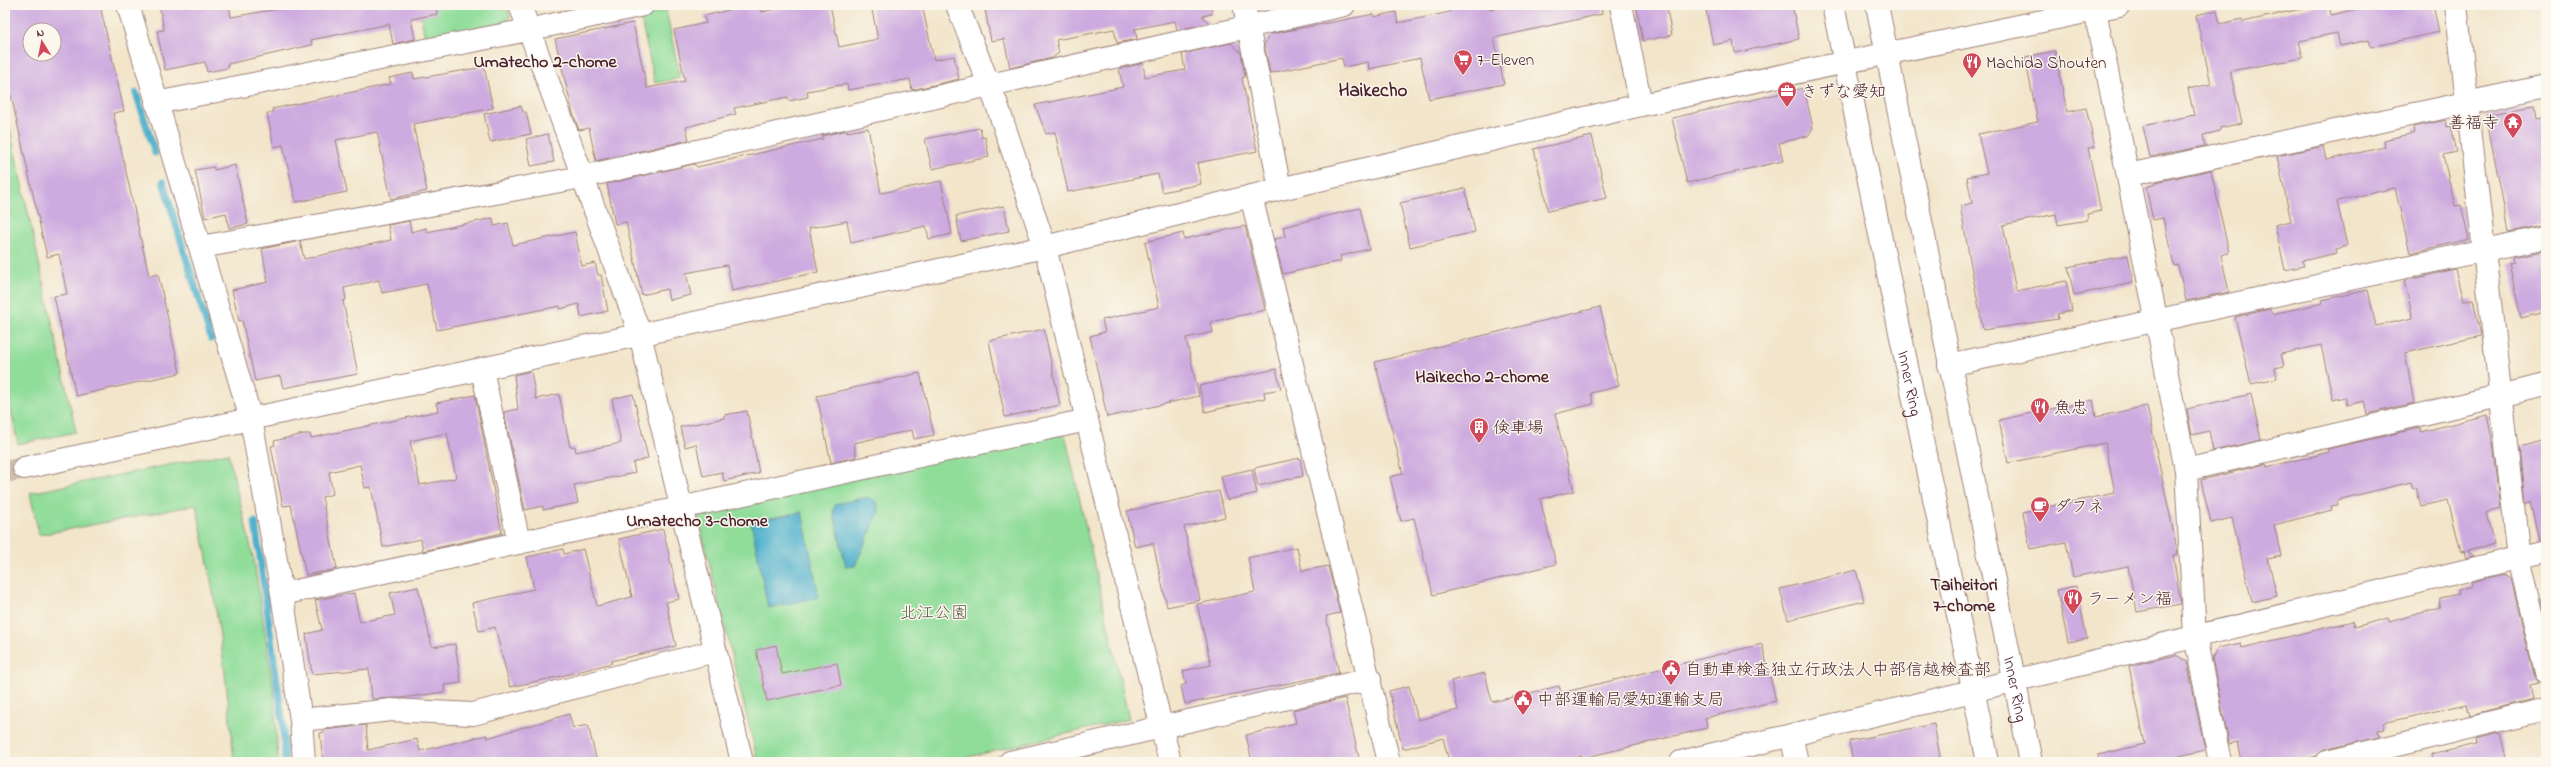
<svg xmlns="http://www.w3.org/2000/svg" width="2551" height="767" font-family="'Indie Flower','Klee One',sans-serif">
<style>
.green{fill:#90dd9a;stroke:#6d7e62}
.water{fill:#4db0cc;stroke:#4c687c}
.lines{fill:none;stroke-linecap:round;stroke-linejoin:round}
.stream{stroke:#4db0cc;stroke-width:7}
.building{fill:#cdaadf;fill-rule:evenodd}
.tertiary-tunnel{stroke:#d0bdaa;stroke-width:22;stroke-dasharray:22 11;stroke-linecap:butt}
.minor-casing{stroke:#9e827a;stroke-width:24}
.tertiary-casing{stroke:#9e827a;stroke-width:24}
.primary-casing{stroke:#9e827a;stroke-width:24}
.minor{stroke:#fff;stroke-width:22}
.tertiary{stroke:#fff;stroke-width:22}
.primary{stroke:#fff;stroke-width:22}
.labels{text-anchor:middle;stroke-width:3;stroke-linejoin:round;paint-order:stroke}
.poi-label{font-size:17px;fill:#4a1f2b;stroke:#fbf7ec;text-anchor:start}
.street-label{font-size:17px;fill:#4a1f2b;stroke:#fbf7ec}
.park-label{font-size:17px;fill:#5f584c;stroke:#fbf7ec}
.neighbourhood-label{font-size:18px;font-weight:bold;fill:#4a1f2b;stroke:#fbf7ec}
.quarter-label{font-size:19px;font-weight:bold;fill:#4a1f2b;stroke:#fbf7ec}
</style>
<rect width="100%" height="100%" fill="#fbf7ec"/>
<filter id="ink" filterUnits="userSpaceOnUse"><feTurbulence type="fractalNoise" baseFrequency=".025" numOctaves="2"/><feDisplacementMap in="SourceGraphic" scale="8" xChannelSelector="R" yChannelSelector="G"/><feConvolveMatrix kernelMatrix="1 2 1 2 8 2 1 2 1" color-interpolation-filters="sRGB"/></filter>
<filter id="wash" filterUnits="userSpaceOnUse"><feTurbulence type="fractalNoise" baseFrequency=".012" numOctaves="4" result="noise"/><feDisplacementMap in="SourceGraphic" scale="16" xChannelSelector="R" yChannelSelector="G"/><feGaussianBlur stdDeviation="0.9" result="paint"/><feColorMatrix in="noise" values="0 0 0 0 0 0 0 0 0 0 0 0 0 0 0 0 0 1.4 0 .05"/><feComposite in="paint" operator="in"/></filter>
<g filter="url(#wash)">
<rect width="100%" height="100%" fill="#f2e5ca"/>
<g class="green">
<polygon points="419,5 506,5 510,16 506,23 425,39"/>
<polygon points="666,10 680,78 655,83 640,15"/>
<polygon points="5,107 76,432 18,444 5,381"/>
<polygon points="1064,430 1129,719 947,762 758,762 697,513"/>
<path d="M228,453L254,560L274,693L278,762H234C227,675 215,590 196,505L39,535L30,493Z"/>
</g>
<g class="water">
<polygon points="868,497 877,502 879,512 855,566 846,567 833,510 836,504"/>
<polygon points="802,512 819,597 768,608 751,522"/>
</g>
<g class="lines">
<g class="stream">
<polyline points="136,93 155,153"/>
<polyline points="163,182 211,339"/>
<polyline points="255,522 283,725 285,762"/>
</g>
</g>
<g id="blocks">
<g class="building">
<path d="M5,5H100L124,111L113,113L149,276L158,274L180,373L76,396L54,296L67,294L59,254L47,257L5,68ZM30,30H54V54H30Z"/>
<polygon points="159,5 229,5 231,17 302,5 436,5 437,14 411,19 415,39 393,44 389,24 311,40 312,45 228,64 228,68 207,72 205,62 165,70 157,31 164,30"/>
<polygon points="751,5 761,5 762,12 795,5 830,5 839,47 878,39 871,5 922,5 934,60 954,56 959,79 912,90 910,79 848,90 847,84 807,91 808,97 789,101 788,97 734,108 736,114 686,127 689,140 596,161 589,128 579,130 573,113 555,39 633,23 647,88 685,81 674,30 706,23 704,16"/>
<polygon points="1002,5 1211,5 1212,14 1202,16 1209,23 1177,30 1175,21 1135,29 1137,39 1117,43 1114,29 1056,40 1059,53 1052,58 1010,68 1004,39 991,41 985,9"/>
<polygon points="1449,5 1489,5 1490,9 1511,5 1601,5 1602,14 1494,38 1504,84 1429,99 1420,58 1369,69 1368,62 1344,67 1342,58 1270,73 1264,44 1271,34 1374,14 1374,17 1396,12 1398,23 1450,12"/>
<polygon points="1636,5 1666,5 1672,35 1643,41"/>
<polygon points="1705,5 1792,5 1799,39 1735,53 1733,41 1713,45"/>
<polygon points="2318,5 2329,5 2331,15 2374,5 2433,5 2439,32 2371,47 2369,40 2340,46 2337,33 2299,41 2303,58 2230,71 2242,123 2220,128 2220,131 2203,135 2205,146 2150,157 2143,126 2194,115 2188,89 2211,84 2196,15 2217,10 2220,24 2242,19 2243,22"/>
<polygon points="1231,43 1241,53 1245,77 1242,78 1257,151 1197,163 1201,184 1162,192 1158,174 1068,192 1055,132 1046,134 1035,105 1123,87 1119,69 1143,63 1145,77 1185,70 1182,54"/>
<polygon points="2055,51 2067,112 2086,108 2095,147 2088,148 2101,211 2087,214 2088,220 2058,225 2056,214 2003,225 2016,291 2066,281 2072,311 2057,314 2058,319 1983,330 1961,211 1961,206 1972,203 1967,177 1987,173 1978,134 2038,122 2025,57"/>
<polygon points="484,67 493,108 413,124 427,191 391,199 377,132 336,140 347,192 296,202 283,145 274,147 267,113 273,112 272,109 391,84 389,78 413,73 414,79"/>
<polygon points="1804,88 1813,128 1808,136 1779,143 1783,161 1687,183 1672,118"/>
<polygon points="521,106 523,112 526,112 531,134 490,142 484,114"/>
<polygon points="2534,106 2536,119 2546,117 2546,225 2509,232 2486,115"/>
<polygon points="2446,120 2447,127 2451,126 2457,152 2443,155 2455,206 2461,205 2469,239 2410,253 2395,188 2337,201 2347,246 2336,249 2337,253 2302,261 2304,266 2285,270 2275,225 2291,221 2277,156 2323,146 2326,160 2385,147 2384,140 2414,133 2413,127"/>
<polygon points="868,128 881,193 941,181 952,234 929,239 926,226 851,243 847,221 809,228 818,272 732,291 727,265 686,273 691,295 669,300 667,289 642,295 626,222 615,224 607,184 694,164 697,167 823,139 822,136 847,130 847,132"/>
<polygon points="980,128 982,138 985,137 989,157 932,169 925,139"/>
<polygon points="548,134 554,162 531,166 526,139"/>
<polygon points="1592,136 1607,198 1548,211 1534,149"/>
<polygon points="235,165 248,224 229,228 226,213 205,218 195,170 214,167 214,170"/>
<polygon points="2211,170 2229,253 2221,255 2229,292 2186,301 2178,265 2174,266 2163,218 2153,220 2146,187 2156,184 2156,182"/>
<polygon points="1465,188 1475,232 1410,247 1400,203"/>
<polygon points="1004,206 1009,231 961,241 956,216"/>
<polygon points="1360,208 1369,249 1340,256 1341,261 1283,274 1274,239 1285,237 1283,227"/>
<polygon points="493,218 494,226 508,223 513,245 575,232 582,266 595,263 598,275 601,275 608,311 581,317 579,304 560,309 560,306 437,330 427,284 382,293 379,280 344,288 346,300 343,301 358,374 283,388 280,376 255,381 242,320 239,321 232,290 268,282 262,249 300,241 304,259 391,240 388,225 409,221 411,232 426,228 427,232"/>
<polygon points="1245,226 1265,310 1211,322 1213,332 1186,338 1199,396 1107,417 1090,336 1105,332 1102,320 1159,307 1145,242 1183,233 1184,239"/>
<polygon points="2543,251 2546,266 2546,312 2521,318 2509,263 2514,262 2513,257"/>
<polygon points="2128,255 2133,283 2074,295 2068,267"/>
<polygon points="2455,269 2463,301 2473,299 2481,336 2405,353 2414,403 2367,414 2364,401 2347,405 2345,397 2333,400 2321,345 2281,354 2284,366 2275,368 2277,378 2251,384 2235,317 2270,309 2272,314 2323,303 2322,300 2368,290 2376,326 2413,318 2404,281"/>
<polygon points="1600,307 1619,386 1591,393 1593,404 1555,414 1574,491 1540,499 1556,564 1433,595 1414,518 1401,521 1390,477 1403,474 1375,362"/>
<polygon points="1044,329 1060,405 1005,417 989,341"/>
<polygon points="1276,369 1281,389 1264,392 1265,398 1205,412 1199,386"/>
<polygon points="531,371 536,399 559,394 570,447 575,446 576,452 621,443 612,399 633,394 648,458 633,463 635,473 574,485 578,503 543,510 543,506 525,510 504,412 518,409 514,375"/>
<polygon points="920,373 934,435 914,439 912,430 854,443 856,457 831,463 817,396"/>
<polygon points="2251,394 2261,440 2213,451 2209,431 2192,435 2187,409"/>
<path d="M475,395L502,533L423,551L421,539L383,547L371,487L365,488L360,465L329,472L333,494L322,497L337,569L306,575L291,505L283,506L271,446L275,445L274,441L304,434H310L311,438L438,411L436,403ZM447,433L456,478L420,485L410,441Z"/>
<polygon points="2093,400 2096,417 2147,406 2178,554 2173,555 2181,604 2137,612 2128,566 2073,577 2066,542 2030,549 2023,512 2115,493 2105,443 2008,463 1999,420"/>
<polygon points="747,411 759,473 724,481 722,472 703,476 696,444 685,447 680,427 724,418 724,415"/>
<polygon points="2487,415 2493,443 2501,509 2486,513 2494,545 2467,551 2474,556 2466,558 2464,551 2461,552 2448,500 2421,506 2416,487 2413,488 2411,482 2337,500 2338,505 2331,506 2332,510 2274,525 2281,556 2268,559 2277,596 2252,602 2232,518 2211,523 2201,480 2266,464 2267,467 2314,456 2329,452 2328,449 2420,428 2421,432"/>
<polygon points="2546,440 2546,539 2539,540 2530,502 2525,503 2519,447"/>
<polygon points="1300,458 1303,476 1258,486 1254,468"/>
<polygon points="1252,469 1257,493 1227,500 1221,476"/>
<polygon points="1219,491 1225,517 1184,527 1200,600 1167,607 1153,543 1135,547 1127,511"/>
<polygon points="663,529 679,599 666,602 676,646 611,661 612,663 562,676 510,687 495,627 479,631 472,603 534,589 527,557 563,549 564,554 583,549 597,606 632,597 619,539"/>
<polygon points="1297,547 1302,571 1328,566 1340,613 1326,616 1339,673 1185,704 1181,686 1186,684 1183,671 1211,665 1197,604 1255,592 1248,558"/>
<polygon points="1856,570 1864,601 1788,620 1780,589"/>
<polygon points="2503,574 2511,579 2534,675 2539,683 2530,685 2533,699 2470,715 2467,704 2383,723 2385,729 2377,731 2379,737 2324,750 2317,756 2291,762 2242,762 2238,742 2229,744 2212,658 2218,648 2241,643 2242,648 2353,621 2355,627 2388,618 2389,622 2439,608 2440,598 2459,594 2458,590 2473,586 2472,582"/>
<polygon points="2076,586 2087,639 2068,642 2057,590"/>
<polygon points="418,587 432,647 455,644 461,683 444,685 445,692 401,698 372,699 369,669 312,674 306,634 322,630 315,600 354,593 360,622 395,615 390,593"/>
<polygon points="2542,599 2546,602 2546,618"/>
<polygon points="1762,644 1776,701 1705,718 1707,728 1583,758 1582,756 1556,762 1449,762 1443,738 1403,749 1389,691 1409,686 1418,720 1458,710 1451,681 1485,673 1492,702 1559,686 1561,693"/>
<polygon points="776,645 782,674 837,663 841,685 767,701 756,650"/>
<polygon points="2176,655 2187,662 2205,750 2154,762 2099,762 2098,755 2145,744 2129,666"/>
<polygon points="1345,698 1360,762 1252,762 1246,735 1296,723 1293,710"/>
<polygon points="569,714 573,728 588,725 597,762 323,762 320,733 324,732 324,730 366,725 368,750 417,739 420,751 487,735 487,738"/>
<polygon points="1934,724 1941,762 1853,762 1849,741"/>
<polygon points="2500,733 2507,762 2432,762 2431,755 2477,744 2476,739"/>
</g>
</g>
</g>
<g filter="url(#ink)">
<use href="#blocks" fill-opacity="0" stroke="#9e827a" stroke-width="1"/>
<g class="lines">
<polyline class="tertiary-tunnel" points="5,472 24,468"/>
<defs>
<g id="minor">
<polyline points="128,5 251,419 282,594 301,720 304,762"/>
<polyline points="520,5 640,334 742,762"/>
<polyline points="957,5 996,102 1045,247 1170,762"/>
<polyline points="1244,5 1280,189"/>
<polyline points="1621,5 1641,105"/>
<polyline points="2094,5 2186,470 2195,636 2220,762"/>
<polyline points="2456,5 2519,558 2546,672"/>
<polyline points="156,103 528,30 643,5"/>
<polyline points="2128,175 2546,86"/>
<polyline points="1251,196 1389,762"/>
<polyline points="201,247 582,177 1344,5"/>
<polyline points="1949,365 2546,237"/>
<polyline points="482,369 519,543"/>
<polyline points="2186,470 2546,385"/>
<polyline points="282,594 1087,420"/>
<polyline points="301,720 391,710 473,714 715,651"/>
<polyline points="1791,735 1797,762"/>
<polyline points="1010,762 1370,679"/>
<polyline points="1681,762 2546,551"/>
<polyline points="2327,762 2546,709"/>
</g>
<polyline id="tertiary" points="24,468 1045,247 1280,189 1641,105 2119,5"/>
<g id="primary">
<path id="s1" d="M1833,5L1988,762"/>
<path id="s2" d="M1877,5L2031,762"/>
</g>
</defs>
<use href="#minor" class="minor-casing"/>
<use href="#tertiary" class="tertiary-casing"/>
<use href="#primary" class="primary-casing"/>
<use href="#minor" class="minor"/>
<use href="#tertiary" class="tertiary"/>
<use href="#primary" class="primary"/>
</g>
</g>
<defs>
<symbol id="supermarket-pin" viewBox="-11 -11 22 30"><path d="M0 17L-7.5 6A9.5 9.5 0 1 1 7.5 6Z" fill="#d1495b" stroke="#fbf7ec"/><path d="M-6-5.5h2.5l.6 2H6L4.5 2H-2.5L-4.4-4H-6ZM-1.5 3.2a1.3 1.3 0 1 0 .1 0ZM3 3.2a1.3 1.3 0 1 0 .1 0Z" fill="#fff"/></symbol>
<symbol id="restaurant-pin" viewBox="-11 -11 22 30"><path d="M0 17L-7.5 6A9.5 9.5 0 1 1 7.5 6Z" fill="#d1495b" stroke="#fbf7ec"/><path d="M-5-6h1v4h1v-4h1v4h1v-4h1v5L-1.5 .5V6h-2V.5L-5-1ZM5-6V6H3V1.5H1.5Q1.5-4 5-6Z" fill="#fff"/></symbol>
<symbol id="office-pin" viewBox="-11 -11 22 30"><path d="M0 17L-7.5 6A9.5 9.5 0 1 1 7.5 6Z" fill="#d1495b" stroke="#fbf7ec"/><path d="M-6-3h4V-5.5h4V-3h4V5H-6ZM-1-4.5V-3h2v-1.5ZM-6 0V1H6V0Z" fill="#fff"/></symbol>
<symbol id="temple-pin" viewBox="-11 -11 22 30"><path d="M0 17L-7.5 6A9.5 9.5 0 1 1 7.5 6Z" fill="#d1495b" stroke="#fbf7ec"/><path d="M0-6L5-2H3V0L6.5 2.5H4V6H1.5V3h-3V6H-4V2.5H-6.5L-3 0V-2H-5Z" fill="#fff"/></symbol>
<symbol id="building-pin" viewBox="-11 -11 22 30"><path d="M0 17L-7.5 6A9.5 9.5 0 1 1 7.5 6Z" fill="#d1495b" stroke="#fbf7ec"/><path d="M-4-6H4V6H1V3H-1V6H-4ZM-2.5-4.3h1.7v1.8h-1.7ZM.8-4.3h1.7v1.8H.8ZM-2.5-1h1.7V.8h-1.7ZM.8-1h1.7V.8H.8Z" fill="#fff"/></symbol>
<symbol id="cafe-pin" viewBox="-11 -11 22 30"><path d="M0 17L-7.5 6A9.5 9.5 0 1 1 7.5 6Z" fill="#d1495b" stroke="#fbf7ec"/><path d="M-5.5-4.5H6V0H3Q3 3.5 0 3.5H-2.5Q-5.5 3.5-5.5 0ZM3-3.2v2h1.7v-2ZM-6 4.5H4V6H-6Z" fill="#fff"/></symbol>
<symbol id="civic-pin" viewBox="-11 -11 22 30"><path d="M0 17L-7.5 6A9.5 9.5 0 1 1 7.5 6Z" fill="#d1495b" stroke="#fbf7ec"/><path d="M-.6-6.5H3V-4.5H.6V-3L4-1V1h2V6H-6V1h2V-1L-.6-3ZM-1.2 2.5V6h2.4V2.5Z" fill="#fff"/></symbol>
</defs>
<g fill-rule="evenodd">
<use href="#supermarket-pin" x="1452" y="48" width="22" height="30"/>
<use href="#restaurant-pin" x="1961" y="51" width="22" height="30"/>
<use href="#office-pin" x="1776" y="80" width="22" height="30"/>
<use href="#temple-pin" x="2502" y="111" width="22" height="30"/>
<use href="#restaurant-pin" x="2029" y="396" width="22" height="30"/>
<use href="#building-pin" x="1468" y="416" width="22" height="30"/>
<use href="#cafe-pin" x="2029" y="495" width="22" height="30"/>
<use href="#restaurant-pin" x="2062" y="587" width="22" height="30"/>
<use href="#civic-pin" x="1660" y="658" width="22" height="30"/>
<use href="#civic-pin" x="1512" y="688" width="22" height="30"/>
</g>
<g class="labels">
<g class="poi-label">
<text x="1477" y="65">7-Eleven</text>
<text x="1986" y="68">Machida Shouten</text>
<text x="1801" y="97">きずな愛知</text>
<text x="2499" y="128" text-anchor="end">善福寺</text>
<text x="2054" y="413">魚忠</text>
<text x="1493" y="433">倹車場</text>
<text x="2054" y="512">ダフネ</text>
<text x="2087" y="604">ラーメン福</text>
<text x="1685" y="675">自動車検査独立行政法人中部信越検査部</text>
<text x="1537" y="705">中部運輸局愛知運輸支局</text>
</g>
<g class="street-label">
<text dy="6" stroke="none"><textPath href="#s1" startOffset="386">Inner Ring</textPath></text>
<text dy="6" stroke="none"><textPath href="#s2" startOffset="698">Inner Ring</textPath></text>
</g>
<g class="park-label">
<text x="934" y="618">北江公園</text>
</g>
<g class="neighbourhood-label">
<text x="545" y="67">Umatecho 2-chome</text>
<text x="1482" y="382">Haikecho 2-chome</text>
<text x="697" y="526">Umatecho 3-chome</text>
<text x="1964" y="590">Taiheitori<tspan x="1964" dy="21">7-chome</tspan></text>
</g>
<g class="quarter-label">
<text x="1373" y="96">Haikecho</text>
</g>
</g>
<rect width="2551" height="767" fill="none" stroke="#fbf7ec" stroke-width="20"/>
<g transform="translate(42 42) rotate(350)"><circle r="19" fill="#fbf7ec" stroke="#b4a19f"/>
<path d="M0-3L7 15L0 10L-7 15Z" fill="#d1495b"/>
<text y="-6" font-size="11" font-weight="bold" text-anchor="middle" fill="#4a1f2b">N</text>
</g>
</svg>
